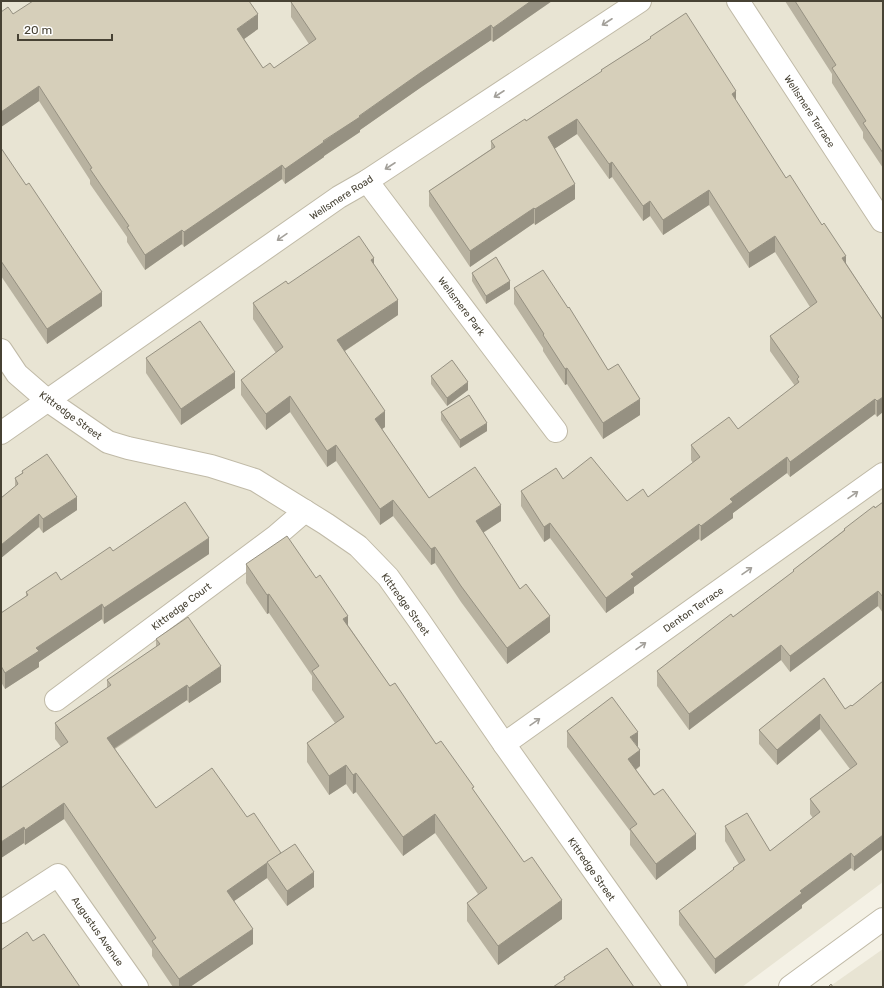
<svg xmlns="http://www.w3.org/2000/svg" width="884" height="988" font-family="Rubik,sans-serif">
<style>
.residential{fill:#e8e4d3}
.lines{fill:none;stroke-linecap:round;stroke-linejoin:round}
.minor-casing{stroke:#c0baa7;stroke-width:24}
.minor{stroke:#fff;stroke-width:22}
.wall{fill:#b8b2a0}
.shaded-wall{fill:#969182}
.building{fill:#d6cfba;stroke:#969182}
.oneway{stroke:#a3a09a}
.labels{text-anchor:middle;stroke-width:3;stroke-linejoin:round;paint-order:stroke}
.street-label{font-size:10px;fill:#474234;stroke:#fff}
</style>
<rect width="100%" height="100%" fill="#f4f1e5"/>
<g class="residential">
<polygon points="2,1 883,1 883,882 742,987 1,987 1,2"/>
<polygon points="883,949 883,987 829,987"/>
</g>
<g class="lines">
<defs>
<g id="minor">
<polyline points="738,1 882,221"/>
<polyline points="367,181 556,431"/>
<polyline points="1,350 17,374 47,400 108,442 128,448 211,466 255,480 326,524 358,546 388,577 418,619 504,744 676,987"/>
<polyline points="1,433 339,197 367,181 640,1"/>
<polyline points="56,700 276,536 305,511"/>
<polyline points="504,744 883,474"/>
<polyline points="1,912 58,875 137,987"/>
<polyline points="790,987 883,919"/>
</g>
</defs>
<use href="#minor" class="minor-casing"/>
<use href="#minor" class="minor"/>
</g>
<g class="wall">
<polygon points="293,1 552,1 493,42 491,40 420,88 360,130 360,132 324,156 324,157 285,184 282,179 184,247 182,244 145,270 127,242 127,237 90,184 90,180 39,101 1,127 1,12 13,14 258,29 244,39 263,68 274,68 309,44 291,17 291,2"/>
<polygon points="785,1 883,1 883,168 863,138 863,132 832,83 832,74"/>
<polygon points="650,37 736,101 786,178 846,263 883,320 877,417 875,414 790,477 787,473 733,513 733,518 701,541 699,539 634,587 634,593 606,613 550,538 544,542 521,506 521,491 563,479 627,501 648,497 693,463 691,460 691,445 738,429 795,386 770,351 770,336 810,307 775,252 749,268 709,205 663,235 650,216 643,221 612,177 609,179 577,134 554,149 575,199 535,225 534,223 470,267 429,206 429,191 491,149 491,141 526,121 601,72 601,70 650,39"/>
<polygon points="1,148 102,306 47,344 1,276"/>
<polygon points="374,265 398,315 345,351 385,427 382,429 429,498 501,521 483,533 520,589 550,632 507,664 461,602 435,563 431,565 393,516 380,525 336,461 327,467 290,412 266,430 241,395 241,380 276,353 253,319 253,303 288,284"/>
<polygon points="472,273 510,289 486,304 472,281"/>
<polygon points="514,288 608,370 640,415 603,439 567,384 565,385 543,351 543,348 514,304"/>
<polygon points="146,358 235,388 181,425 146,373"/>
<polygon points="431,376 468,390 447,406 431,384"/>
<polygon points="441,412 487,431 460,448 441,420"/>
<polygon points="22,471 77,510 43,533 39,527 1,558 1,498 15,487 15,478 22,473"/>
<polygon points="883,502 883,613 878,606 790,672 781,660 689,730 657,686 657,671 733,617 793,572 793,570 844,530 844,529"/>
<polygon points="113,551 209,554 104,624 102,619 39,662 39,667 5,689 1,682 1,613 26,597 26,592 61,580"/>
<polygon points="246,564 348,625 390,686 474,791 562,919 498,965 467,921 467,903 478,894 435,833 403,856 356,792 353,794 346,784 329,795 307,762 307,743 335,723 312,690 312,676 269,613 267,614 246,583"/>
<polygon points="156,639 221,682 189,703 187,700 115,749 156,808 247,817 281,854 314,887 287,906 267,878 234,901 253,944 190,987 173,987 152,956 152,949 64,819 25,845 24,843 1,858 61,747 55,739 55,723 107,688 107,680 156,647"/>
<polygon points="824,678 845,709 852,706 883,681 883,849 854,871 851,868 802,905 802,908 715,974 679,925 679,911 733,870 733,868 739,864 725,841 725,826 770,851 813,818 810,814 810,799 850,769 820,729 777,765 759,744 759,730"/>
<polygon points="567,731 638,747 640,766 636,770 696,849 656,880 630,845 630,831 567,747"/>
</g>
<g class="shaded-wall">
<polygon points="531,1 552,1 493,42 493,28"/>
<polygon points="258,14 258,29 237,44 237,29"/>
<polygon points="491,25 491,40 420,88 360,130 360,132 324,156 324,157 285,184 285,169 420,73"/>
<polygon points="39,86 39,101 1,127 1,112"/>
<polygon points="736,91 736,106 732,94"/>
<polygon points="577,119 577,134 548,153 548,137"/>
<polygon points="612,162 612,177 609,179 609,164"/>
<polygon points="282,165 282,179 184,247 184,232"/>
<polygon points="575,184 575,199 535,225 535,209"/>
<polygon points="709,190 709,205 663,235 663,220"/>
<polygon points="650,201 650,216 643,221 643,206"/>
<polygon points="534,208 534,223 470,267 470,251"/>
<polygon points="182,230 182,244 145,270 145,255"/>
<polygon points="775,236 775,252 749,268 749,253"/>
<polygon points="846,256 846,271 842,258"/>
<polygon points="374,258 374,274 371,260"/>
<polygon points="510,281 510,289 486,304 486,296"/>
<polygon points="102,292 102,306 47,344 47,329"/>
<polygon points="398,300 398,315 337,356 337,340"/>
<polygon points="567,368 567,384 565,385 565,369"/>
<polygon points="235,372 235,388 181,425 181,409"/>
<polygon points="468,382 468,390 447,406 447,398"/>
<polygon points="290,396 290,412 266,430 266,414"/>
<polygon points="883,397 883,412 877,417 877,401"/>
<polygon points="640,399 640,415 603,439 603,423"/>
<polygon points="875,399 875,414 790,477 790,462"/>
<polygon points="385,411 385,427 375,434 375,419"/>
<polygon points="487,423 487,431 460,448 460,440"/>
<polygon points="336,445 336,461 327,467 327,451"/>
<polygon points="787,457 787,473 733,513 733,518 701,541 701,526 730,499"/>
<polygon points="77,497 77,510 43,533 43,519"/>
<polygon points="393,500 393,516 380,525 380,509"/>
<polygon points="501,505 501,521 476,537 476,521"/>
<polygon points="39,514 39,527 1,558 1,545"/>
<polygon points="550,523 550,538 544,542 544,527"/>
<polygon points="699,524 699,539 634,587 634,593 606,613 606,598 631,574"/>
<polygon points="209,538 209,554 104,624 104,608"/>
<polygon points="435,547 435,563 431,565 431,549"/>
<polygon points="878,591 878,606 790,672 790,656"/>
<polygon points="269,594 269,613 267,614 267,595"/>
<polygon points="102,604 102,619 39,662 39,667 5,689 5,673 36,648"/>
<polygon points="348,616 348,634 343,619"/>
<polygon points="550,616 550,632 507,664 507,648"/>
<polygon points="781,645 781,660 689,730 689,714"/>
<polygon points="221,666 221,682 189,703 189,688"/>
<polygon points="187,685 187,700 107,753 107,738"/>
<polygon points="820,714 820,729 777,765 777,750"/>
<polygon points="638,732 638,747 630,737"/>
<polygon points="640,750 640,766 628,775 628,759"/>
<polygon points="346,765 346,784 329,795 329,776"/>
<polygon points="356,773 356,792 353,794 353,775"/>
<polygon points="64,803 64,819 25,845 25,830"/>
<polygon points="435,814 435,833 403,856 403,837"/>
<polygon points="24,827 24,843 1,858 1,842"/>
<polygon points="696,834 696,849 656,880 656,864"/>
<polygon points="883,835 883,849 854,871 854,857"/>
<polygon points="281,853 281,868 267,862 267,878 227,906 227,891"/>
<polygon points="851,853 851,868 802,905 802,908 715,974 715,959 800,891"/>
<polygon points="314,872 314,887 287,906 287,891"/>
<polygon points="562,900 562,919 498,965 498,946"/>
<polygon points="253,929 253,944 190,987 179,987 179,979"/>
</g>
<g class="building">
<polygon points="33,1 249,1 258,14 237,29 263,68 270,63 274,68 316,39 291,2 293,1 531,1 493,28 491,25 420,73 359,116 360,117 323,141 324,142 285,169 282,165 184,232 182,230 145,255 127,227 129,226 90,169 92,168 39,86 1,112 1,12 8,7 13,14"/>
<polygon points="795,1 883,1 883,153 863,123 866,121 832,68 836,65"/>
<polygon points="686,13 736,91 732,94 786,178 790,175 822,225 824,223 846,256 842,258 883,320 883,319 883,397 877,401 875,399 790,462 787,457 730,499 733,502 701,526 699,524 631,574 634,577 606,598 550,523 544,527 521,491 556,468 563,479 591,457 627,501 643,489 648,497 700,457 691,445 729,417 738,429 799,382 797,379 799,377 770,336 817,302 775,236 749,253 709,190 663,220 650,201 643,206 612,162 609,164 577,119 548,137 575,184 535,209 534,208 470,251 429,191 495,147 491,141 525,119 526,121 602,71 601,70 651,38 650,37"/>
<polygon points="1,148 26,185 29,183 102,292 47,329 1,261"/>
<polygon points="359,236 374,258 371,260 398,300 337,340 385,411 375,419 429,498 475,467 501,505 476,521 520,589 526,584 550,616 507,648 461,586 435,547 431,549 393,500 380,509 336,445 327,451 290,396 266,414 241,380 283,347 253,303 286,281 288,284"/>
<polygon points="496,257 510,281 486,296 472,273"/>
<polygon points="543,270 568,308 569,307 608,370 618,364 640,399 603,423 567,368 565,369 543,335 544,334 514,288"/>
<polygon points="200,321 235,372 181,409 146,358"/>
<polygon points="452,360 468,382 447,398 431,376"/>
<polygon points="469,395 487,423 460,440 441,412"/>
<polygon points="47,454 77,497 43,519 39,514 1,545 1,498 18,484 15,478 23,473 22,471"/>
<polygon points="185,502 209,538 104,608 102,604 36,648 39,651 5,673 1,666 1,613 28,595 26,592 56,572 61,580 110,547 113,551"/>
<polygon points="883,502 883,597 878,591 790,656 781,645 689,714 657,671 731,614 733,617 794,571 793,570 845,530 844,529 874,506 875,508"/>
<polygon points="287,536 316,578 320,575 348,616 343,619 390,686 395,683 436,744 441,741 474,787 472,788 524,862 532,857 562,900 498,946 467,903 487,888 435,814 403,837 356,773 353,775 346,765 329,776 307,743 344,717 312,671 319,666 269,594 267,595 246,564"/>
<polygon points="188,617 221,666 189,688 187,685 107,738 156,808 212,768 247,817 254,813 281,853 227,891 253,929 179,979 152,941 156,938 64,803 25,830 24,827 1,842 1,788 68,742 55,723 111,685 107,680 160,644 156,639"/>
<polygon points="824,678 845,709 851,705 852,706 883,681 883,835 854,857 851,853 800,891 802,893 715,959 679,911 734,869 733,868 745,860 725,826 747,813 770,851 820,812 810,799 857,764 820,714 777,750 759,730"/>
<polygon points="612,697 638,732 630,737 640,750 628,759 654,795 663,789 696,834 656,864 630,829 637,824 567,731"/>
<polygon points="295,844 314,872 287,891 267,862"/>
<polygon points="27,932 33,941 44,934 80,987 1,987 1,950"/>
<polygon points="607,948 634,987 553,987 565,979 564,977"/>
<polygon points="831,984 833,987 828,987"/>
</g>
<defs><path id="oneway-shaft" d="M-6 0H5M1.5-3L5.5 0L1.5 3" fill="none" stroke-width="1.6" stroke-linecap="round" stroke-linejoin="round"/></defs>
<g class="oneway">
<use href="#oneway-shaft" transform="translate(607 22) rotate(147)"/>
<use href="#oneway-shaft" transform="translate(499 94) rotate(147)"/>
<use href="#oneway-shaft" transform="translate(390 166) rotate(147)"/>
<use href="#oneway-shaft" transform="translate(282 237) rotate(145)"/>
<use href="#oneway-shaft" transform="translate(853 495) rotate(-35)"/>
<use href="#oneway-shaft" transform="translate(747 571) rotate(-35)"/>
<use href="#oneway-shaft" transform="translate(641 646) rotate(-35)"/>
<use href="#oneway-shaft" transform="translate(535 722) rotate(-35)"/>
</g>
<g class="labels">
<g class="street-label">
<text transform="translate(810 111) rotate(57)" y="4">Wellsmere Terrace</text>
<text transform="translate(341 197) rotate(-33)" y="4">Wellsmere Road</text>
<text transform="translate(462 306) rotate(53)" y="4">Wellsmere Park</text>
<text transform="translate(71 415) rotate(36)" y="4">Kittredge Street</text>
<text transform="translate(406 604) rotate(54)" y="4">Kittredge Street</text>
<text transform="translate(181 606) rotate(-37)" y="4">Kittredge Court</text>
<text transform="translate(693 609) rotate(-35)" y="4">Denton Terrace</text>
<text transform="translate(592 869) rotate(55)" y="4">Kittredge Street</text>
<text transform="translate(98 931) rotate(55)" y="4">Augustus Avenue</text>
</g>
</g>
<rect width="884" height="988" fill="none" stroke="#474234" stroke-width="4"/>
<path d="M18 34v6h94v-6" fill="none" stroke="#474234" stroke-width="2"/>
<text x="24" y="34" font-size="12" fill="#474234" stroke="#ffffff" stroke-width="3" paint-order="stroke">20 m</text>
</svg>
